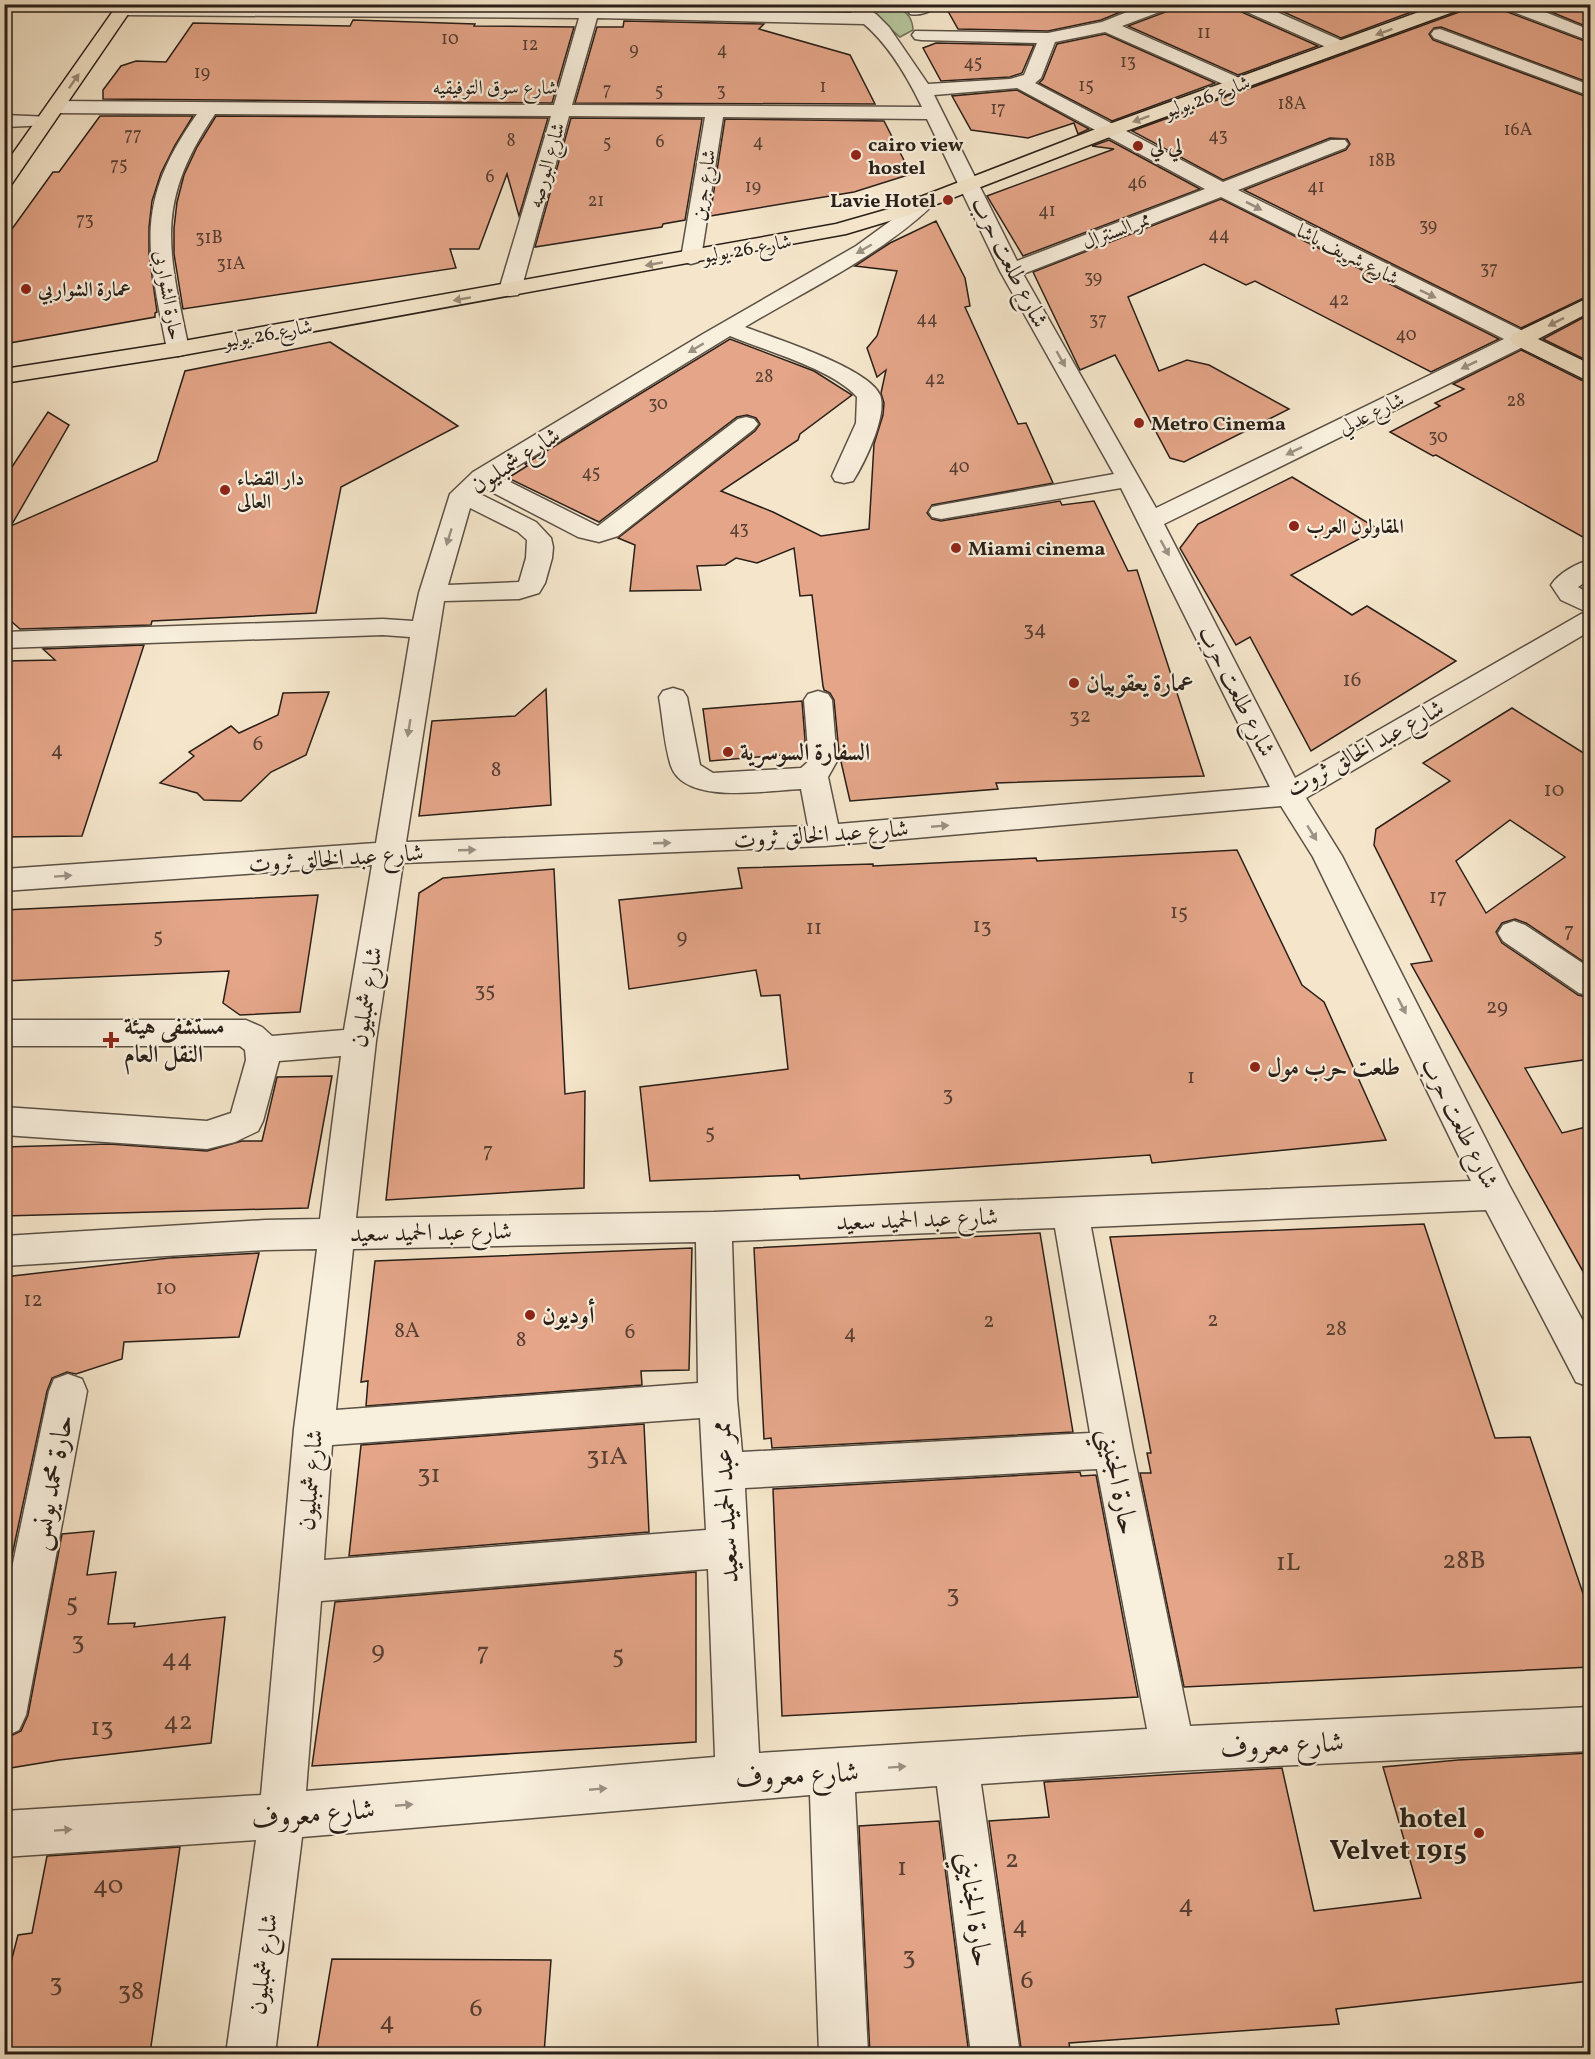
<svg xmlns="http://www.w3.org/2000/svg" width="1595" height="2059" font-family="Vollkorn,Amiri,serif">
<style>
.green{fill:#b6c69c;stroke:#70725a;stroke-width:1.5}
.building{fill:#e4a588;stroke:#291f18;stroke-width:1.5;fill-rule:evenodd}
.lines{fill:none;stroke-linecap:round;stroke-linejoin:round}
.minor-casing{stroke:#5c5145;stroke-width:3}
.major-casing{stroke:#291f18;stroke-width:3}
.minor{fill:#f8efdd;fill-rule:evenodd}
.major{fill:#f5e6cb;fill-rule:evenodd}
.oneway{fill:#998c7a}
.oneway2{fill:#9b9184}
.poi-dot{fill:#8f2418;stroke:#f8efdd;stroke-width:2}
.labels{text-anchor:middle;stroke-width:4.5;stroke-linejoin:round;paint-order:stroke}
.far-number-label{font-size:18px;fill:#584034}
.far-street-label{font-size:20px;fill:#291f18;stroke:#f8efdd}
.far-poi-label{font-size:20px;font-weight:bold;fill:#291f18;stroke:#f8efdd;text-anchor:start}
.number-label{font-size:21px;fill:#584034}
.street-label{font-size:24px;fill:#291f18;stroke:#f8efdd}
.poi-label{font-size:24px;font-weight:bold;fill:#291f18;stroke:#f8efdd;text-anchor:start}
.near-number-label{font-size:26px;fill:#584034}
.near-street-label{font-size:28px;fill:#291f18;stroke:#f8efdd}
.near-poi-label{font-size:28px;font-weight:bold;fill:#291f18;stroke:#f8efdd;text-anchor:end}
</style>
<rect width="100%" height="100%" fill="#f5e6cb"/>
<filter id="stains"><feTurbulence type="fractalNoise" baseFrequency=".00333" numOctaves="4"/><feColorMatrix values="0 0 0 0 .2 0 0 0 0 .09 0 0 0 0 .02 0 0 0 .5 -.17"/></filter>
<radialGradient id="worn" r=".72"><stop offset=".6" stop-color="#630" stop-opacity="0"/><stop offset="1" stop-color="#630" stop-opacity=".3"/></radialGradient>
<path class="green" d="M863,5C884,5 912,3 913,30L900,37Z"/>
<g class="building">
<polygon points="625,4 787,4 781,9"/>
<polygon points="944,4 1140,4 1101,20 1048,31 958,29"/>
<polygon points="1174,4 1234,4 1237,10 1318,46 1238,75 1128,26 1171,10"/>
<polygon points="1266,4 1433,4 1341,38"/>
<polygon points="1468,4 1499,4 1502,10 1590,43 1590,83 1441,27 1434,28 1429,34 1433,40 1590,98 1590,295 1521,328 1244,190 1346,150 1350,144 1347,139 1330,138 1223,180 1132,131 1465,10"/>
<polygon points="1532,4 1590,4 1590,28"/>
<polygon points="353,20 475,24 474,26 574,27 552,103 103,99 103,90 121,66 136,61 166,62 193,23 350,26"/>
<polygon points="624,21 764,24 759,29 850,55 875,104 575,103 597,27 623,27"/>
<polygon points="1105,34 1215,83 1112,121 1039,83 1043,79 1057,44"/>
<polygon points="936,43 1034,45 1022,73 1010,77 941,81 923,48"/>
<polygon points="1017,90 1089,129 1078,134 1074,123 1028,138 971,130 952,96"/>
<polygon points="100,116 193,116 175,145 161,173 152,201 149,227 149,254 157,312 155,313 155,317 4,344 4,240 53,172 59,172"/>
<polygon points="216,116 548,118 519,216 507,174 479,249 450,249 456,268 183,309 174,254 174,228 177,202 184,175 197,147"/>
<polygon points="571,118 702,119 685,220 663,224 662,227 535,247"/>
<polygon points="725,119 884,121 911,174 854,192 710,216"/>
<polygon points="1109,140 1200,189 1023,256 987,196 1114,149 1092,146"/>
<polygon points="1221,199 1499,339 1431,372 1255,281 1246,285 1204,264 1128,297 1159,371 1187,360 1209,365 1289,409 1184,462 1170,458 1115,355 1080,370 1033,272"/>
<polygon points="936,221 965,278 970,306 965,307 1018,424 1026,423 1053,483 932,505 927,513 932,519 941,521 1060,501 1062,505 1094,501 1128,571 1137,570 1204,776 996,783 998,789 850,801 839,753 834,700 830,693 824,690 823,686 812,595 800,596 794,548 757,563 736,558 725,565 697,566 701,590 630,591 635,545 618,538 755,431 760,424 756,418 747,415 737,417 599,522 508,478 527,466 525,464 730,339 814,371 852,395 800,434 798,440 721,491 773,512 821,536 869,529 874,444 883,415 884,403 881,393 886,370 877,377 867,348 877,336 897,271 855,266 890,243"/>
<polygon points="1590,314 1590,362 1543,339"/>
<polygon points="330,342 458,426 341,487 316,613 152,621 151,625 20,629 4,615 4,479 48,412 69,425 11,526 157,461 185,371"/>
<polygon points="1521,350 1581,380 1590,382 1590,541 1436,455 1433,456 1390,432 1440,406 1435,403 1464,389 1453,384"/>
<polygon points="1292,477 1378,529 1291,575 1352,615 1367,606 1456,661 1311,751 1250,637 1236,645 1180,548 1198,524"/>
<polygon points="144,645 82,836 4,837 4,661 55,660 43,649"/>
<polygon points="546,689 551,805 419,816 432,721 515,716"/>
<polygon points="329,692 306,755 271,772 241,801 204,800 197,793 160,783 194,756 189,752 231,726 239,733 278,715 283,693"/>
<polygon points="802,701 806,753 710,761 703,709"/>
<path d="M1512,708L1590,757V966L1526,923L1515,919L1502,923L1496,932L1502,943L1578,995L1590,998V1059L1525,1068L1562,1133L1590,1126V1284L1411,964L1432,961L1374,845L1376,829L1450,781L1423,763ZM1510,820L1565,857L1486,913L1456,861Z"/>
<polygon points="1237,850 1302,985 1324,1002 1386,1140 1152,1163 1150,1155 800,1179 799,1175 650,1181 640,1087 788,1069 780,995 761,996 756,970 629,989 619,900 742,888 738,868 873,864 873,866 1036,858 1037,861"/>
<polygon points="554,869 565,1094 585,1091 584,1188 386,1200 419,893 443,878"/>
<polygon points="318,895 300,1012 240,1015 223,1003 229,971 4,981 4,910"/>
<polygon points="332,1076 308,1208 4,1216 4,1147 109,1144 207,1151 242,1141 262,1141 277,1077"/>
<polygon points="1424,1224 1495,1438 1530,1437 1590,1614 1590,1667 1184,1687 1140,1473 1151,1473 1147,1453 1151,1453 1110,1237"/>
<polygon points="1040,1233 1073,1432 772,1448 771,1438 764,1439 754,1248"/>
<polygon points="692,1248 689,1370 641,1371 642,1385 366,1406 368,1381 361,1382 375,1261"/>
<polygon points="259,1253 239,1337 124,1342 122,1359 76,1374 67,1372 52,1378 47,1391 4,1593 4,1277 169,1258"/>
<polygon points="644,1424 649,1532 349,1556 361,1445"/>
<polygon points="1080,1472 1081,1476 1096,1475 1138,1697 782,1716 773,1489"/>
<polygon points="94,1531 87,1575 116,1572 108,1624 135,1623 134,1627 225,1617 211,1743 59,1760 4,1769 4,1739 21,1731 28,1715 62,1534"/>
<polygon points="696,1572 696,1742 312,1766 335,1602"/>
<polygon points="1590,1753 1590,1981 1336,2009 1339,2024 1069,2043 1071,2055 1022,2055 989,1821 1049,1817 1044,1782 1282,1768 1314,1911 1421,1898 1383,1767 1458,1760"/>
<polygon points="939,1821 969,2055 870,2055 859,1826"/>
<polygon points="180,1847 150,2053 4,2055 4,1966 10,1966 18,1935 32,1933 47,1856"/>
<polygon points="332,1959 551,1960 544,2054 316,2055"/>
</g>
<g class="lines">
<defs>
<g id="minor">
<path d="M583,4H600L599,8L852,13L843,4H862L877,15L889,27L928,84L1010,79L1024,75L1037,43L921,40L915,39L912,35L915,31L1048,33L1102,22L1147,4H1172L1170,8L1122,26L1244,80L1247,84L1244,88H1232L1105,32L1055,42L1041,78L1035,83L1223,182L1331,140H1345L1348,144L1345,148L1238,190L1529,334L1532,339L1529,344L1164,524L1295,778L1581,614L1587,612L1561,600L1551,585C1559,573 1577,563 1590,560V579L1578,587L1590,594V631L1306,798L1342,856L1509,1185L1590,1334V1387L1576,1382L1486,1210L1091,1227L1133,1450L1190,1726L1590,1707V1751L1173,1771L981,1784L1020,2054H971L937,1786L855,1792L868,2054H819L810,1795L302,1837L275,2054H226L256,1840L4,1857V1811L261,1795L294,1429L317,1249L265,1250L4,1266V1236L265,1220L320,1219L341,1056L279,1061L263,1121L258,1131L235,1142L207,1149L4,1135V1107L207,1121L231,1113L246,1060L245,1050L240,1046H4V1020H246L262,1027L272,1036L344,1030L372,865L4,891V869L376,843L410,637L383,635L4,648V632L383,619L413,621L419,593L450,494L473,472L703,334L856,246L900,214L919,197H933L936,201L933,205C878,257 810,288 745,327C774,338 869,368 880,395C888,415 864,464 853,481L844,483L835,481L832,476L856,423L857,397C832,369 766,351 730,336L500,477L598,526L738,419L746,417L754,419L758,424L754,429L618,536L599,542L578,537L484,488L478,493L536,522L551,538L553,547L552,558L545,583L539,593L519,599L444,601L406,842L808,826L801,789C768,790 685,806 671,766C664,745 663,719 659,697L663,691L673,688L683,691L687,697L700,765L713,773L801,768L809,761L804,700L808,694L818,691L828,694L832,700L837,761L828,777L838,824L1270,787L1121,488L941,519L932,517L929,512L932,507L941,505L1114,474L1000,271L927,119L723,117L701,258L698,262L691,264L684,262L681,258L705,117L569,116L521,290L518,295L510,296L502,295L499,290L551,116L215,114C154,204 168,249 189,349L186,354L178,356L170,354L167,349C147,249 134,203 197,114L56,113L49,111L47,107L49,103L56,101L554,105L579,18L123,15L117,14L114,10L117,6L123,5L582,8ZM597,18L864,24C889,45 908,78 922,107L572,105ZM1017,88L1205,189L1017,261L934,95ZM1221,197L1504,339L1156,508L1023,274ZM470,508L518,532L527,540L526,558L519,582L448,585ZM1281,806L1313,857L1471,1181L714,1212L356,1218L376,1041L403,863L825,846ZM1055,1228L1090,1433L742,1452L737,1399L732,1241ZM696,1242L698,1383L336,1410L353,1249ZM700,1418L706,1530L324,1560L332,1445ZM1097,1469L1147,1729L759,1753L745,1488ZM708,1569L715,1757L306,1791L321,1601Z"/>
<path d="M914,4H938C932,12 919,16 910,14L907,10Z"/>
<polygon points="1236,4 1259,4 1347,43 1350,47 1347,51 1335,51 1238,8"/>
<polygon points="1501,4 1525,4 1590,30 1590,41 1503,8"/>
<polygon points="1440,29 1590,85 1590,96 1434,38 1431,34 1434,30"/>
<polygon points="4,115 51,117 53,121 51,125 4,127"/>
<polygon points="1514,921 1525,925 1590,968 1590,996 1579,993 1503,941 1498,933 1503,925"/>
<polygon points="68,1374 82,1379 87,1391 26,1715 19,1730 4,1737 4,1606 49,1391 54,1379"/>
</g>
<g id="major">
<polygon points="118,4 135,4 11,185 4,187 4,166"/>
<polygon points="1441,4 1466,4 1464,8 1115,135 906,216 846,234 178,356 4,383 4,369 178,342 836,224 892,208 1101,127"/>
<polygon points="1590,297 1590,312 1538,339 1590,364 1590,380 1582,378 1513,344 1510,339 1513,334"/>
</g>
</defs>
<use href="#minor" class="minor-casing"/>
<use href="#major" class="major-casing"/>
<use href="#minor" class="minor"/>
<use href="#major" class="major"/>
</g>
<defs><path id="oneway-solid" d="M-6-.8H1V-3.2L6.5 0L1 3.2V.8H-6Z" transform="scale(1.5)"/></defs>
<g class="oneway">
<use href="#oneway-solid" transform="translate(1384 32) rotate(160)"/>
<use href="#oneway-solid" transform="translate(74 81) rotate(-55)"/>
<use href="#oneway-solid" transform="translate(1141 119) rotate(160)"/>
<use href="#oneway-solid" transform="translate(654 264) rotate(170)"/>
<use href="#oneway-solid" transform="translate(462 299) rotate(170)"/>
<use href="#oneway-solid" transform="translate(1556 322) rotate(153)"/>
</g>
<g class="oneway2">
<use href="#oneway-solid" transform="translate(1254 206) rotate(27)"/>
<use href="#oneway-solid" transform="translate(864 249) rotate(150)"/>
<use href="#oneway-solid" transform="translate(1428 294) rotate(26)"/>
<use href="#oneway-solid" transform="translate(696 348) rotate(149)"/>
<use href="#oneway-solid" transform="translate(1061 359) rotate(60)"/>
<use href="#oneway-solid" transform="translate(1469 365) rotate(154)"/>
<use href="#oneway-solid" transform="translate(1294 451) rotate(154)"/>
<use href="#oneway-solid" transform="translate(449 537) rotate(107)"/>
<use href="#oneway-solid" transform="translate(1165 548) rotate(61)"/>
<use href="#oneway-solid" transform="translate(409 728) rotate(99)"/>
<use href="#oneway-solid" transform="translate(940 826) rotate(-5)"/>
<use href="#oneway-solid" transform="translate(1312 833) rotate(58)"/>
<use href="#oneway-solid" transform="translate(662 843) rotate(-2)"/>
<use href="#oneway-solid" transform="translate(467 850) rotate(-2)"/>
<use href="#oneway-solid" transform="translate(63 876) rotate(-4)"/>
<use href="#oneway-solid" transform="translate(1402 1006) rotate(63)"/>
<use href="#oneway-solid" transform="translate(897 1767) rotate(-4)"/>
<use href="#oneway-solid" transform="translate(598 1789) rotate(-5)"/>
<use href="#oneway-solid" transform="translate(404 1805) rotate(-5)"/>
<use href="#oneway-solid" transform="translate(63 1830) rotate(-4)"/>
</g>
<g class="poi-dot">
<circle cx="1138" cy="146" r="6"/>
<circle cx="856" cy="155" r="6"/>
<circle cx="948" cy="200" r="6"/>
<circle cx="26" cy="289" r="6"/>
<circle cx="1139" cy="423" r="6"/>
<circle cx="225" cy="490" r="6"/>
<circle cx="1294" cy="526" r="6"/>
<circle cx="956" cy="548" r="6"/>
<circle cx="1074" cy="683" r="6"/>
<circle cx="728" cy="752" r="6"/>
<path d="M108 1031h6v6h6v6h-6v6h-6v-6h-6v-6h6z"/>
<circle cx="1255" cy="1067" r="6"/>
<circle cx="530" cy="1315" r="6"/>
<circle cx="1479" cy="1833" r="6"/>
</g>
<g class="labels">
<g class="far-number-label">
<text x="1204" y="38">11</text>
<text x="450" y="44">10</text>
<text x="530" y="50">12</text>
<text x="634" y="55">9</text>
<text x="722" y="55">4</text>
<text x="1128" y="67">13</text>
<text x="973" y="68">45</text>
<text x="202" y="78">19</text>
<text x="1086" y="91">15</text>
<text x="823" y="92">1</text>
<text x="607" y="95">7</text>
<text x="659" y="96">5</text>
<text x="721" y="96">3</text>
<text x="1292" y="109">18A</text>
<text x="998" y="114">17</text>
<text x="1518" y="135">16A</text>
<text x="133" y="140">77</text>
<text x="1218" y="141">43</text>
<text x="511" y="146">8</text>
<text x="660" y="147">6</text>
<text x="758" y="147">4</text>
<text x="607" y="148">5</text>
<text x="1382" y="166">18B</text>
<text x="119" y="170">75</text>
<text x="490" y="182">6</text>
<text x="1137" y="188">46</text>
<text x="753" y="192">19</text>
<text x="1316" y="192">41</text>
<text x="596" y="206">21</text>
<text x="1047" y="216">41</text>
<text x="85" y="225">73</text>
<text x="1428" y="231">39</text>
<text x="1219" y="240">44</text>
<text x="209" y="243">31B</text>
<text x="231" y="269">31A</text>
<text x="1489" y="274">37</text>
<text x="1093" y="283">39</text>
<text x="1339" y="305">42</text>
<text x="927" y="324">44</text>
<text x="1098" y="325">37</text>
<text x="1406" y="340">40</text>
<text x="764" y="382">28</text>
<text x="935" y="384">42</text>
<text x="1516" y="406">28</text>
<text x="658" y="409">30</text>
<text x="1438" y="442">30</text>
<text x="959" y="472">40</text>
<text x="591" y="478">45</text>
<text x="739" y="534">43</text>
</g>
<g class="far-street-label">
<text x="495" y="94">شارع سوق التوفيقيه</text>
<text transform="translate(1207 96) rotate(-20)" y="7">شارع 26 يوليو</text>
<text transform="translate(546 165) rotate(-74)" y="7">شارع البورصه</text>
<text transform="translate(703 185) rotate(-81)" y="7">شارع جرين</text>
<text transform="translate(1116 230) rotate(-21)" y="7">ممر السنترال</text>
<text transform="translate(747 248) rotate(-10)" y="7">شارع 26 يوليو</text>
<text transform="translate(1348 254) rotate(27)" y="7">شارع شريف باشا</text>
<text transform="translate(169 295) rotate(80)" y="7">حارة الشواربى</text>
<text transform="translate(268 333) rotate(-10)" y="7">شارع 26 يوليو</text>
<text transform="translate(1371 413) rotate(-26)" y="7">شارع عدلي</text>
</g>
<g class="far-poi-label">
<text x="868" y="151">cairo view<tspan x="868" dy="23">hostel</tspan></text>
<text x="1150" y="153">لي لي</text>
<text x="936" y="207" text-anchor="end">Lavie Hotel</text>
<text x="38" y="296">عمارة الشواربي</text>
<text x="1151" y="430">Metro Cinema</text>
<text x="237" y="485">دار القضاء<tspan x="237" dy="23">العالى</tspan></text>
<text x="1306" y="533">المقاولون العرب</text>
<text x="968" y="555">Miami cinema</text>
</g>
<g class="number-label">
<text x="1035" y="635">34</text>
<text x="1352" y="686">16</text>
<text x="1080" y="722">32</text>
<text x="258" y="750">6</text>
<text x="57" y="756">4</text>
<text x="496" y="776">8</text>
<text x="1554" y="796">10</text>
<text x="1438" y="903">17</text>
<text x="1179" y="918">15</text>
<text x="982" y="932">13</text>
<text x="814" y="934">11</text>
<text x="1569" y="937">7</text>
<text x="158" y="942">5</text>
<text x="682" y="943">9</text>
<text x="485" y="996">35</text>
<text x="1497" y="1013">29</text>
<text x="1191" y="1083">1</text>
<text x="948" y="1100">3</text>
<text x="710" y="1138">5</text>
<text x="488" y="1157">7</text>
<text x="166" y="1294">10</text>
<text x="33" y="1306">12</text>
<text x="1213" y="1326">2</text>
<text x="989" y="1327">2</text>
<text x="1336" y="1335">28</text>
<text x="407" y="1337">8A</text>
<text x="630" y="1338">6</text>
<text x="850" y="1339">4</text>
<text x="521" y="1346">8</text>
</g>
<g class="street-label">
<text transform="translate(1010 262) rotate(63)" y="8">شارع طلعت حرب</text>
<text transform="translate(515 460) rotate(-33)" y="8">شارع شمبليون</text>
<text transform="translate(1237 691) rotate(63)" y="8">شارع طلعت حرب</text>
<text transform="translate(1365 748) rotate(-29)" y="8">شارع عبد الخالق ثروت</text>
<text transform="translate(821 834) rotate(-4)" y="8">شارع عبد الخالق ثروت</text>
<text transform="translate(336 858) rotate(-4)" y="8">شارع عبد الخالق ثروت</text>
<text transform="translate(366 997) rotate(-81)" y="8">شارع شمبليون</text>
<text transform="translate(1460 1123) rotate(63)" y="8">شارع طلعت حرب</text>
<text transform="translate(917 1219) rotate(-2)" y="8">شارع عبد الحميد سعيد</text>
<text transform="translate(431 1232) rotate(-1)" y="8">شارع عبد الحميد سعيد</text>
<text transform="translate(310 1480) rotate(-85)" y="8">شارع شمبليون</text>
<text transform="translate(263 1964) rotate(-83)" y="8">شارع شمبليون</text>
</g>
<g class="poi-label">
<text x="1086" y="691">عمارة يعقوبيان</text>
<text x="740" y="760">السفارة السوسرية</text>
<text x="124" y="1034">مستشفى هيئة<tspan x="124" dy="28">النقل العام</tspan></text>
<text x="1267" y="1075">طلعت حرب مول</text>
<text x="542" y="1323">أوديون</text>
</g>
<g class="near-number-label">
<text x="607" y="1464">31A</text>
<text x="429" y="1482">31</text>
<text x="1464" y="1568">28B</text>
<text x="1288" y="1570">1L</text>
<text x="953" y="1602">3</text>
<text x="72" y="1611">5</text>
<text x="78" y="1649">3</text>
<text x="378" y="1658">9</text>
<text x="483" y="1660">7</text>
<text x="618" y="1663">5</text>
<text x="177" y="1666">44</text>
<text x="178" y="1729">42</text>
<text x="102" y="1735">13</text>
<text x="1012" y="1867">2</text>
<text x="902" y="1875">1</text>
<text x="108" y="1893">40</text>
<text x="1186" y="1912">4</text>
<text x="1020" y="1933">4</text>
<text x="909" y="1964">3</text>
<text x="1027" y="1988">6</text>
<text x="56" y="1991">3</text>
<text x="131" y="1999">38</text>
<text x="476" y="2016">6</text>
<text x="387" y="2029">4</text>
</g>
<g class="near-street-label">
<text transform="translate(1120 1481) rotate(79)" y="10">حارة الجنيني</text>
<text transform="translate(50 1482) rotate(-79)" y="10">حارة محمد يونس</text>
<text transform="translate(724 1502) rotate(-93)" y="10">ممر عبد الحميد سعيد</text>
<text transform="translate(1282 1744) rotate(-3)" y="10">شارع معروف</text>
<text transform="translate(797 1774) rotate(-3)" y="10">شارع معروف</text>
<text transform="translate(313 1813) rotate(-5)" y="10">شارع معروف</text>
<text transform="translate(976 1909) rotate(82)" y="10">حارة الجنايني</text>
</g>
<g class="near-poi-label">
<text x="1467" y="1827">hotel<tspan x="1467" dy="32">Velvet 1915</tspan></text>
</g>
</g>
<rect width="1595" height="2059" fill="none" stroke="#f5e6cb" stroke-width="24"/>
<rect x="6" y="6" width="1583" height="2047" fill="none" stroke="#291f18" stroke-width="3"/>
<rect x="12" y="12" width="1571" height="2035" fill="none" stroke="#291f18" stroke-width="1.5"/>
<rect width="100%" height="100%" filter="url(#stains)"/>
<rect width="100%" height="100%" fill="url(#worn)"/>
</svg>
